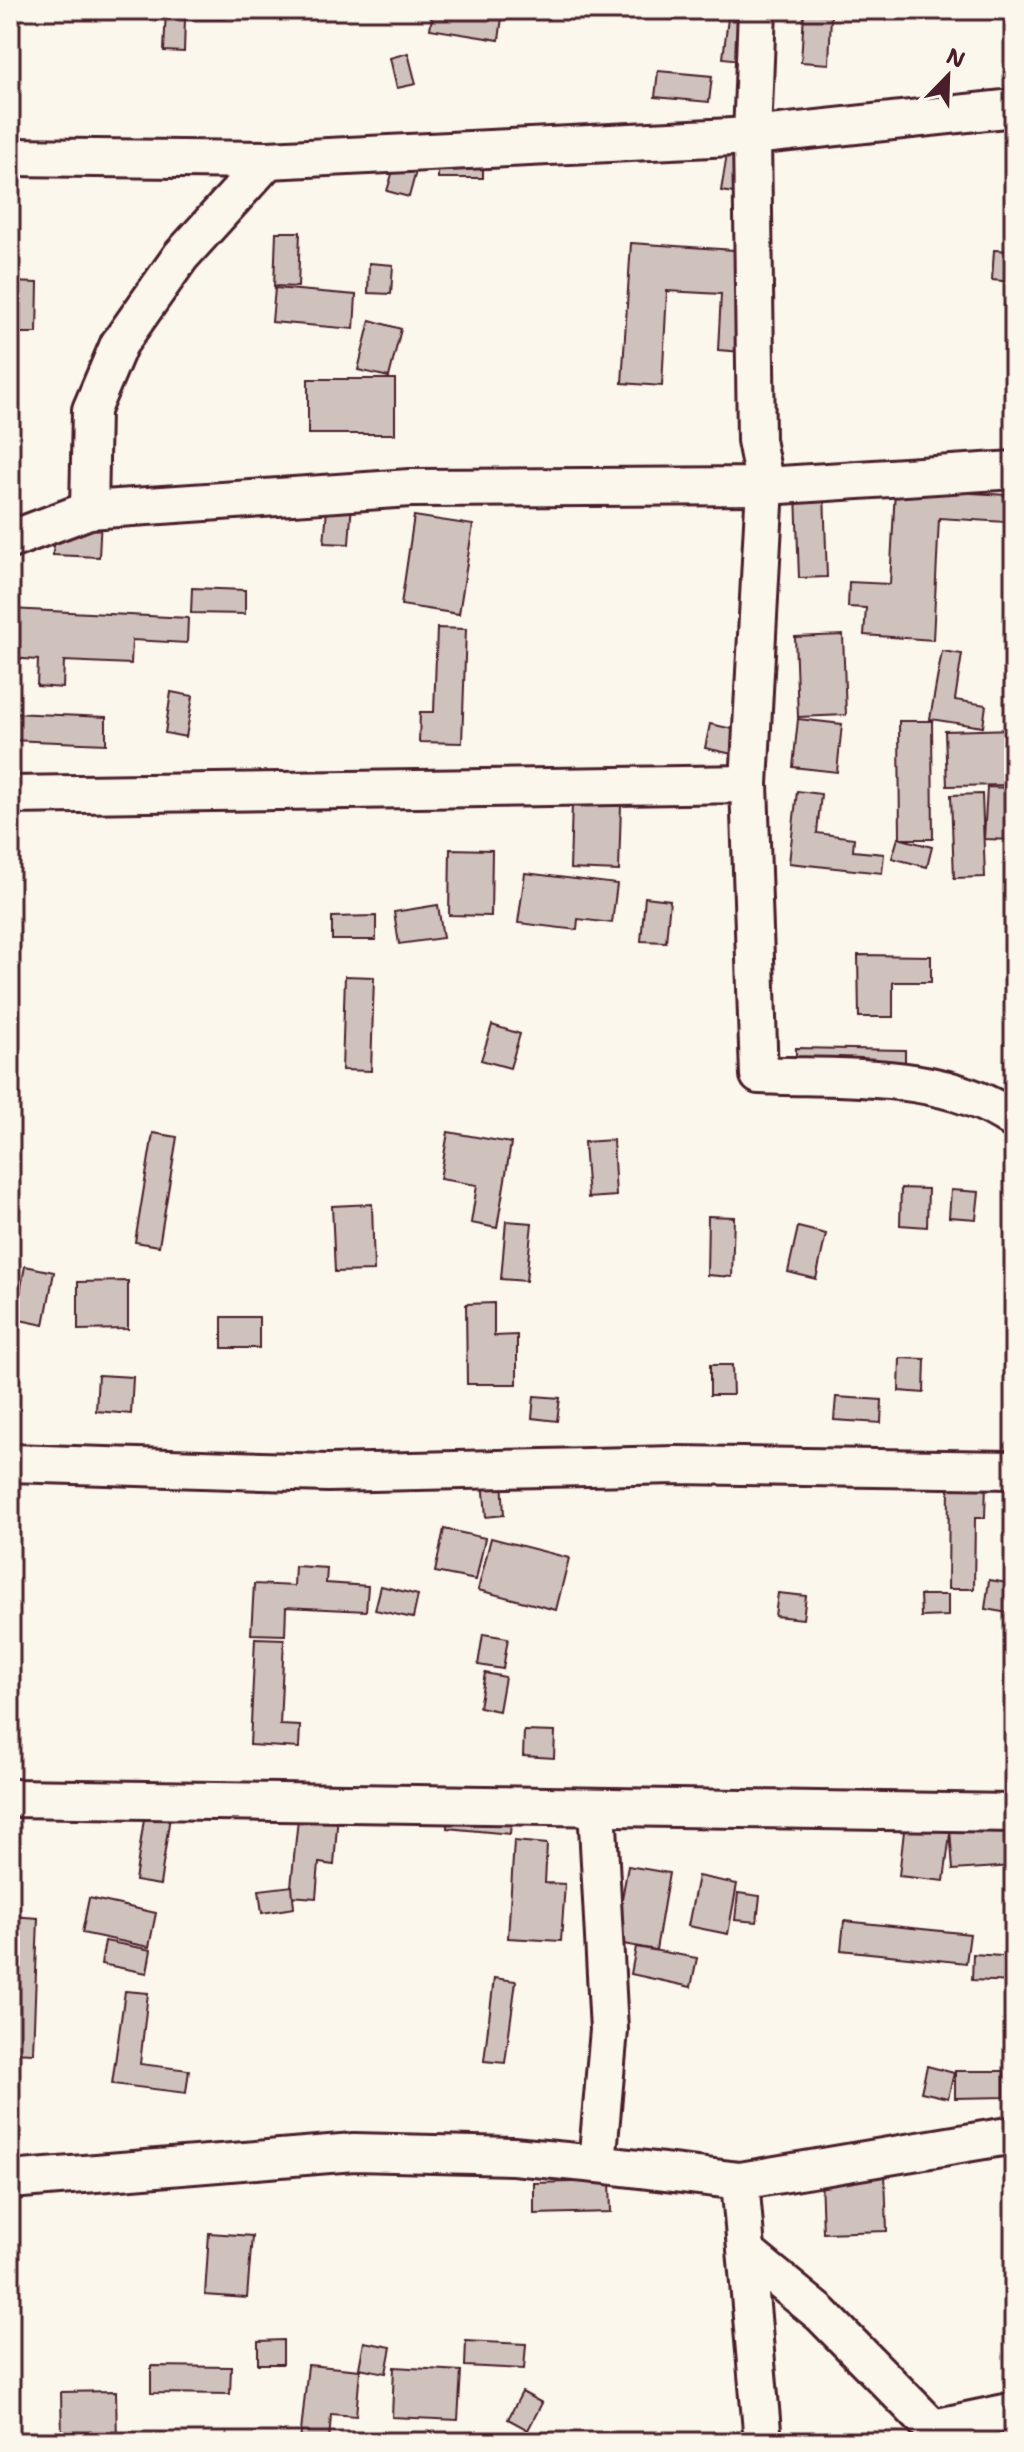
<svg xmlns="http://www.w3.org/2000/svg" width="1024" height="2452" font-family="'Shantell Sans',sans-serif">
<style>
.building{fill:#cfc2bc;stroke:#4a1f2b;stroke-width:2}
.lines{fill:none;stroke-linecap:round;stroke-linejoin:round}
.minor-casing{stroke:#4a1f2b;stroke-width:42}
.minor{stroke:#fbf7ec;stroke-width:36}
</style>
<rect width="100%" height="100%" fill="#fbf7ec"/>
<filter id="ink" filterUnits="userSpaceOnUse"><feTurbulence type="fractalNoise" baseFrequency=".0125" numOctaves="2"/><feDisplacementMap in="SourceGraphic" scale="16" xChannelSelector="R" yChannelSelector="G"/><feConvolveMatrix kernelMatrix="1 2 1 2 8 2 1 2 1" color-interpolation-filters="sRGB"/></filter>
<g filter="url(#ink)">
<g class="building">
<polygon points="166,10 225,10 225,19 185,18 184,52 164,51"/>
<polygon points="433,10 503,10 499,40 430,29"/>
<polygon points="729,10 752,10 747,61 723,58"/>
<polygon points="804,13 831,15 829,64 801,62"/>
<polygon points="408,53 416,84 397,88 390,58"/>
<polygon points="658,71 712,76 709,102 655,97"/>
<polygon points="398,154 419,160 409,197 387,191"/>
<rect x="438" y="154" width="45" height="24"/>
<polygon points="727,154 752,158 746,195 721,191"/>
<polygon points="276,232 300,232 298,287 274,286"/>
<polygon points="631,243 749,251 743,352 718,350 721,294 667,291 662,386 622,383"/>
<polygon points="994,250 1014,251 1014,282 992,280"/>
<polygon points="369,263 393,265 391,294 368,293"/>
<polygon points="10,282 38,283 37,333 10,333"/>
<polygon points="275,288 356,295 354,329 272,322"/>
<polygon points="370,320 401,329 389,377 358,370"/>
<rect x="308" y="379" width="87" height="55"/>
<polygon points="329,487 353,489 349,544 324,543"/>
<polygon points="895,489 1008,495 1006,522 939,518 933,640 864,635 866,608 848,607 849,582 890,584"/>
<polygon points="824,492 827,577 799,578 796,493"/>
<polygon points="55,515 101,518 99,557 53,555"/>
<polygon points="414,516 473,525 459,614 401,605"/>
<polygon points="192,588 245,590 245,614 191,613"/>
<polygon points="10,609 188,618 187,643 132,640 131,664 64,661 63,688 37,686 38,660 10,658"/>
<polygon points="437,628 466,629 462,743 419,742 420,712 434,712"/>
<polygon points="843,635 846,715 798,717 795,637"/>
<polygon points="942,651 962,654 955,700 986,705 983,727 930,719"/>
<polygon points="171,692 193,696 186,737 165,733"/>
<polygon points="10,713 106,717 106,744 10,740"/>
<polygon points="798,719 842,724 837,772 793,767"/>
<polygon points="899,721 932,721 933,839 900,839"/>
<polygon points="710,724 742,731 737,755 705,748"/>
<polygon points="1014,729 1014,785 947,786 945,731"/>
<polygon points="987,787 1011,788 1014,840 984,839"/>
<polygon points="797,791 821,794 817,833 854,838 853,851 884,854 882,873 789,863"/>
<polygon points="982,794 985,877 954,878 951,795"/>
<polygon points="572,803 621,805 619,871 570,869"/>
<polygon points="898,838 932,847 927,867 892,858"/>
<polygon points="450,849 492,850 491,916 449,915"/>
<polygon points="525,873 617,884 612,923 578,919 577,930 518,923"/>
<polygon points="645,897 670,900 666,942 641,941"/>
<polygon points="438,905 443,938 399,944 394,912"/>
<polygon points="376,916 376,940 332,940 332,917"/>
<polygon points="858,955 931,956 931,982 893,982 893,1017 859,1017"/>
<polygon points="345,976 374,977 371,1071 342,1070"/>
<polygon points="492,1025 520,1034 510,1068 481,1060"/>
<polygon points="796,1048 905,1050 905,1074 796,1072"/>
<polygon points="448,1132 511,1143 497,1228 471,1223 477,1185 440,1179"/>
<polygon points="153,1133 177,1137 159,1246 135,1242"/>
<polygon points="613,1140 616,1196 588,1198 584,1142"/>
<polygon points="901,1188 928,1189 927,1227 900,1225"/>
<polygon points="951,1190 979,1192 976,1219 949,1217"/>
<polygon points="372,1204 374,1271 335,1272 332,1206"/>
<polygon points="708,1216 734,1217 732,1277 707,1275"/>
<polygon points="506,1221 532,1223 526,1281 501,1279"/>
<polygon points="798,1227 826,1234 816,1279 788,1272"/>
<polygon points="25,1266 54,1272 44,1325 15,1319"/>
<polygon points="128,1281 128,1329 78,1330 78,1282"/>
<polygon points="494,1303 494,1336 517,1335 517,1384 467,1384 466,1304"/>
<rect x="222" y="1317" width="37" height="31"/>
<polygon points="900,1358 925,1359 924,1393 899,1391"/>
<polygon points="710,1365 732,1365 733,1395 710,1395"/>
<polygon points="98,1375 133,1377 131,1414 96,1411"/>
<polygon points="534,1396 560,1398 557,1421 532,1418"/>
<polygon points="836,1397 882,1400 881,1423 834,1420"/>
<polygon points="502,1478 504,1515 486,1517 483,1479"/>
<polygon points="949,1482 986,1482 985,1518 975,1518 974,1589 948,1589"/>
<polygon points="444,1529 485,1538 476,1580 435,1572"/>
<polygon points="491,1538 569,1558 556,1610 478,1590"/>
<polygon points="295,1566 327,1568 326,1583 368,1586 366,1611 286,1607 285,1635 251,1634 254,1584 294,1586"/>
<polygon points="989,1580 1014,1584 1014,1614 985,1609"/>
<polygon points="381,1586 418,1595 413,1618 375,1610"/>
<polygon points="778,1593 806,1596 803,1619 775,1616"/>
<polygon points="920,1595 948,1595 948,1616 921,1617"/>
<polygon points="483,1634 508,1638 503,1669 478,1665"/>
<polygon points="255,1638 284,1639 280,1725 300,1726 299,1748 250,1745"/>
<polygon points="485,1673 505,1677 499,1711 479,1707"/>
<polygon points="524,1731 555,1732 554,1758 523,1756"/>
<polygon points="146,1805 171,1809 160,1885 135,1881"/>
<polygon points="448,1806 512,1812 510,1834 447,1828"/>
<polygon points="299,1809 338,1813 334,1865 319,1863 316,1898 290,1896"/>
<polygon points="906,1813 952,1818 944,1881 899,1876"/>
<polygon points="1014,1825 1014,1866 953,1870 950,1829"/>
<polygon points="514,1841 547,1844 545,1883 565,1884 561,1941 508,1938"/>
<polygon points="628,1866 669,1873 656,1950 602,1940 618,1920"/>
<polygon points="698,1876 737,1884 728,1934 688,1926"/>
<polygon points="292,1886 294,1908 262,1913 259,1890"/>
<polygon points="738,1893 760,1896 757,1922 735,1920"/>
<polygon points="89,1898 156,1913 149,1947 82,1933"/>
<polygon points="10,1916 38,1918 33,2053 10,2052"/>
<polygon points="844,1921 970,1934 966,1963 841,1950"/>
<polygon points="105,1941 151,1950 147,1973 101,1964"/>
<polygon points="636,1947 697,1958 691,1987 631,1974"/>
<polygon points="973,1954 1014,1957 1014,1982 972,1980"/>
<polygon points="494,1978 516,1981 505,2063 484,2061"/>
<polygon points="125,1991 148,1993 140,2064 189,2070 186,2093 112,2084"/>
<polygon points="927,2066 954,2073 948,2098 921,2092"/>
<polygon points="955,2071 1004,2071 1004,2097 955,2098"/>
<polygon points="885,2174 887,2231 823,2233 821,2176"/>
<polygon points="610,2181 611,2212 534,2214 534,2183"/>
<polygon points="209,2233 252,2236 247,2298 205,2295"/>
<polygon points="283,2340 283,2364 258,2364 258,2341"/>
<polygon points="466,2341 526,2344 524,2369 465,2366"/>
<polygon points="364,2342 391,2347 386,2373 359,2368"/>
<polygon points="308,2365 360,2370 356,2416 331,2414 329,2442 300,2442"/>
<polygon points="151,2366 231,2367 230,2394 151,2393"/>
<polygon points="394,2367 461,2371 458,2420 392,2417"/>
<polygon points="116,2391 117,2442 62,2442 61,2392"/>
<polygon points="522,2392 542,2403 528,2430 508,2419"/>
</g>
<g class="lines">
<defs>
<g id="minor">
<path d="M757,10L752,136L756,440L765,486L749,784L759,1075C842,1079 943,1070 1014,1120"/>
<polyline points="10,157 268,160 752,136 1014,108"/>
<polyline points="89,510 91,410 119,344 181,256 268,160"/>
<polyline points="10,540 89,510 410,488 765,486 1014,470"/>
<polyline points="10,795 749,784"/>
<polyline points="10,1463 328,1473 677,1465 1014,1470"/>
<polyline points="10,1798 1014,1813"/>
<polyline points="597,1807 609,2030 597,2164 740,2181 1014,2135"/>
<polyline points="10,2180 354,2152 513,2156 597,2164"/>
<polyline points="740,2181 763,2442"/>
<polyline points="748,2254 821,2314 933,2428 935,2442"/>
<polyline points="933,2428 1014,2411"/>
</g>
</defs>
<use href="#minor" class="minor-casing"/>
<use href="#minor" class="minor"/>
</g>
</g>
<rect width="1024" height="2452" fill="none" stroke="#fbf7ec" stroke-width="40"/>
<rect x="20" y="20" width="984" height="2412" fill="none" stroke="#4a1f2b" stroke-width="3" filter="url(#ink)"/>
<g transform="translate(948 76) rotate(23)" stroke="#fbf7ec" stroke-width="6" paint-order="stroke">
<path d="M0-6L14 30L0 20L-14 30Z" fill="#4a1f2b"/>
<text y="-12" font-size="22" font-weight="bold" text-anchor="middle" fill="#4a1f2b">N</text>
</g>
</svg>
